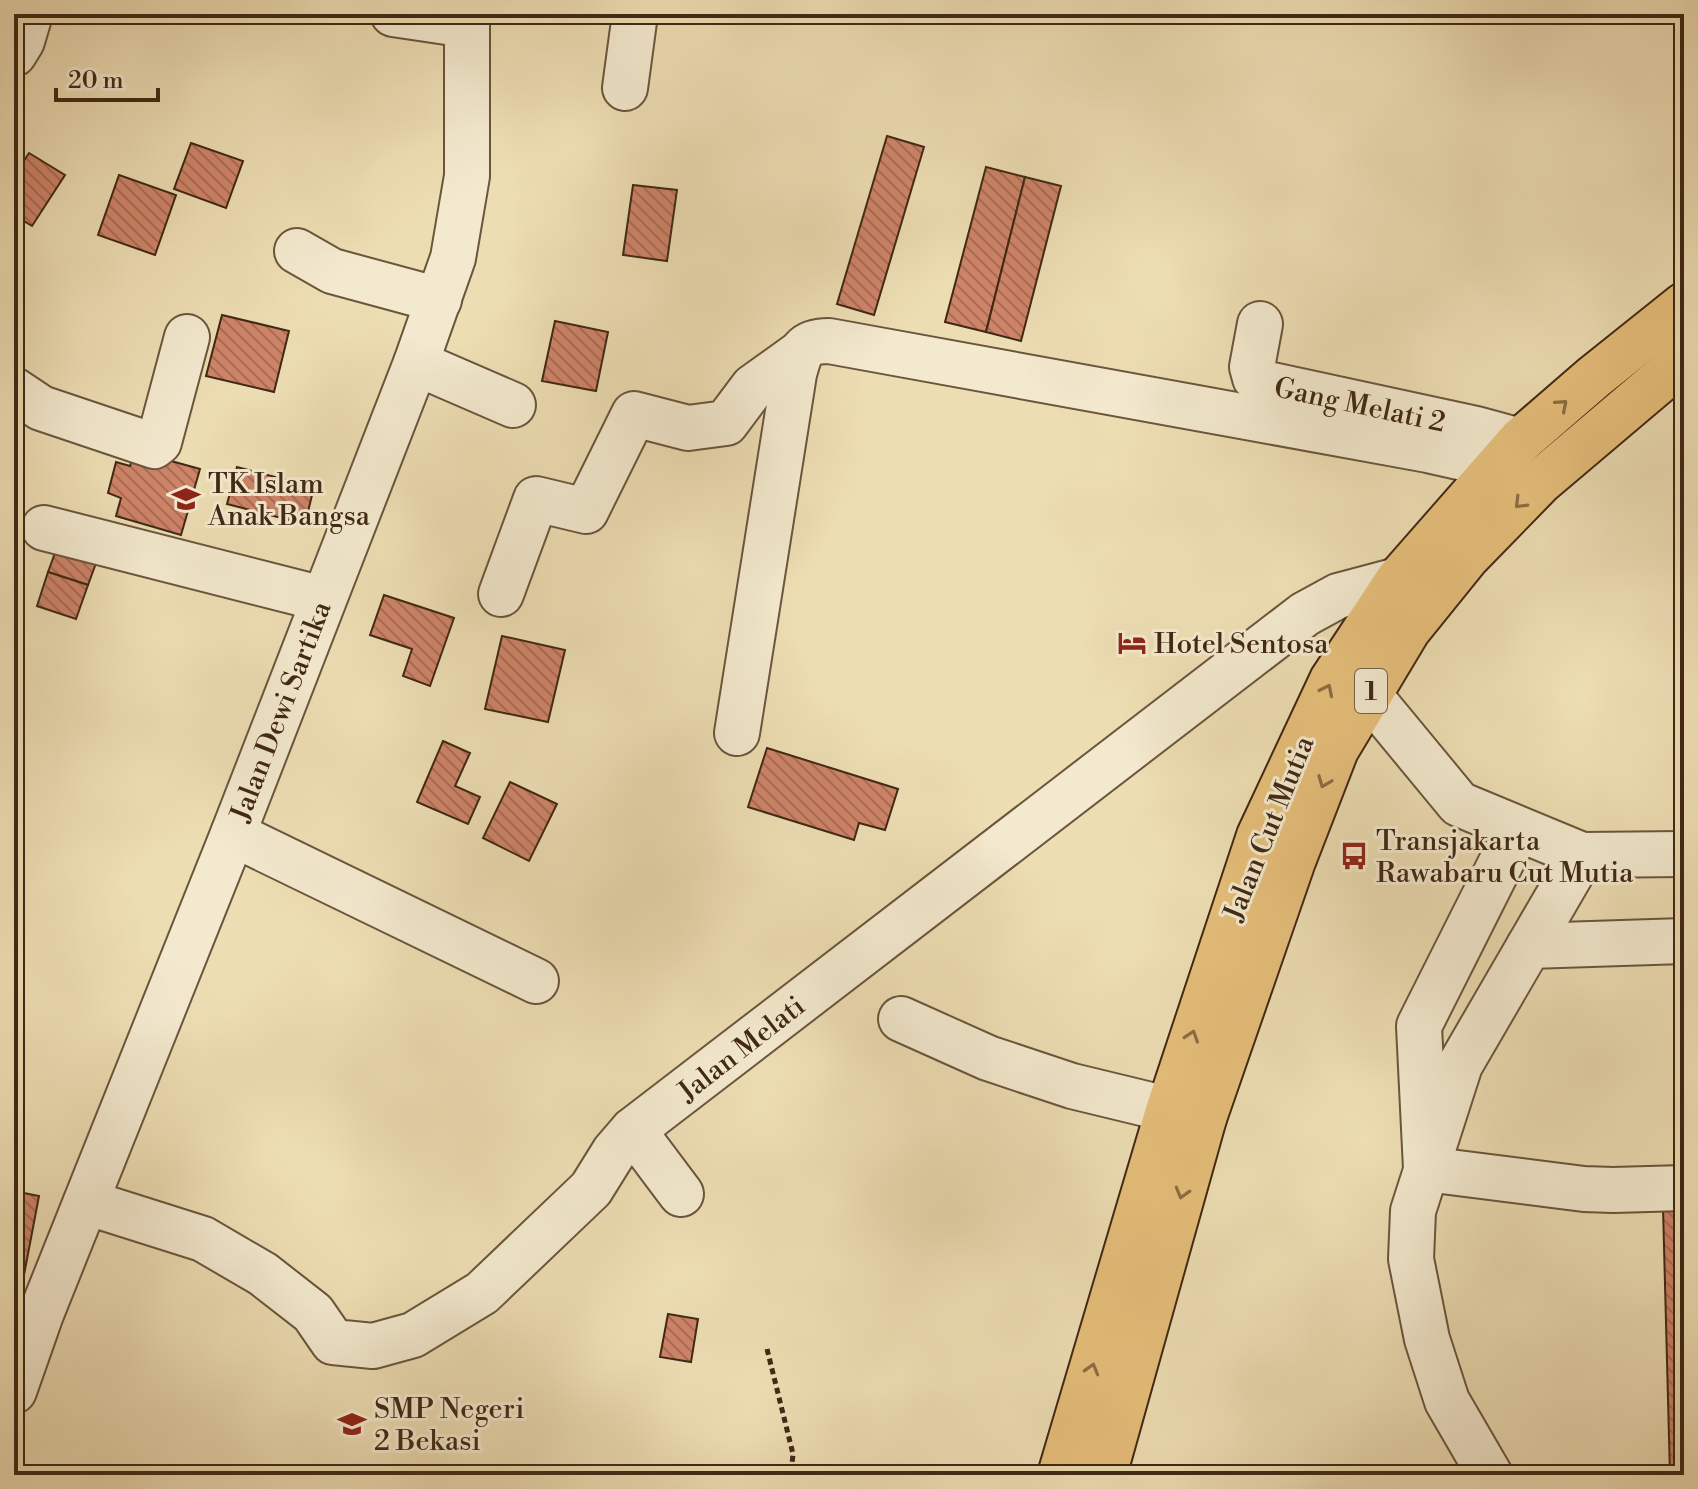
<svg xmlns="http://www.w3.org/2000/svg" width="1698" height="1489" font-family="'Libre Bodoni',serif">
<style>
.building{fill:url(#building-back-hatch);stroke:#402814;stroke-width:2}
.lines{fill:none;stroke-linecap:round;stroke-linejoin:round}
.minor-casing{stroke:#6b553c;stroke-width:48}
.highway-casing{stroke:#402814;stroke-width:48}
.path{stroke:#402814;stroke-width:5;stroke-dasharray:6 4;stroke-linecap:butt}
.minor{stroke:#f3e9ce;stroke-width:44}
.highway{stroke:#e6be7a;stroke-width:44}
.oneway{stroke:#8b6c42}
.labels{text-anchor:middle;stroke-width:6;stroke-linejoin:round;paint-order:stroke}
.shield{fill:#f3e9ce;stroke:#76624c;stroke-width:2}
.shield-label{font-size:26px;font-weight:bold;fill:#402814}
.street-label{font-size:28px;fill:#402814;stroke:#f3e9ce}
.poi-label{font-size:28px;fill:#402814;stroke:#f3e9ce;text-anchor:start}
</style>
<defs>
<pattern id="building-back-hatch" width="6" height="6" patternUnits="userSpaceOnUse" patternTransform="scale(2)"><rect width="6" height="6" fill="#ce8469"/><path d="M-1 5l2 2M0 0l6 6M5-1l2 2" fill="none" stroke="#a96c55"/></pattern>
</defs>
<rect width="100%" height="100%" fill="#edddb3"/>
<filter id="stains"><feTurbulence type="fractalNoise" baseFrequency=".0025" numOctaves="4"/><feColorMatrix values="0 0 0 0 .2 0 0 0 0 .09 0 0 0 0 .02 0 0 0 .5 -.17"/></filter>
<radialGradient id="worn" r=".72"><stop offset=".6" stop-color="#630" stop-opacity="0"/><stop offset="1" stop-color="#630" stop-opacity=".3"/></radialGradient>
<g class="building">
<polygon points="887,136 924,147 874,315 837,304"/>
<polygon points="191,143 243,161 226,208 174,189"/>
<polygon points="29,153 65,175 32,226 14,215 14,176"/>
<polygon points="986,167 1025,177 986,332 945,322"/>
<polygon points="119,175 176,195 155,255 98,235"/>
<polygon points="1025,177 1061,186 1021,341 986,332"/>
<polygon points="633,185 677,190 667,261 623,255"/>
<polygon points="222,315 289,331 274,392 206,376"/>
<polygon points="555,321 608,332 596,391 542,381"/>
<polygon points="135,451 200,469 181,535 116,516 121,498 108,493 116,462 130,466"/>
<polygon points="237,467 314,487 305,524 227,504"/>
<polygon points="59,542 99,555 88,585 48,572"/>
<polygon points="48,572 88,585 76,619 37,606"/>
<polygon points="384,595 454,618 430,686 403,676 412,649 370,635"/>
<polygon points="502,636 565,650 548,722 485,709"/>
<polygon points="443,741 470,753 455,786 480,797 468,824 417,802"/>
<polygon points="767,748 898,789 885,830 859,823 854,840 748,807"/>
<polygon points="510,782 557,804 529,861 483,838"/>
<polygon points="14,1191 39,1196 20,1296 14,1294"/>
<polygon points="1684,1207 1684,1475 1670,1475 1663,1208"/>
<polygon points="668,1314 698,1319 691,1362 660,1357"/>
</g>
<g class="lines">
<defs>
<g id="minor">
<polyline points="393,14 467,25"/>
<polyline points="14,54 22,41 30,14"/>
<polyline points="625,88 635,14"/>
<polyline points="297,251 332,271 439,300"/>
<polyline points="1260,324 1252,367 1255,378 1263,383 1476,429 1520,441"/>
<polyline points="416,363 513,405"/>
<polyline points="14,390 41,408 154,446 159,442 187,337"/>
<polyline points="44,528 323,599"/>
<polyline points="501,594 536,499 586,511 634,414 688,428 726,423 753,387 799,354"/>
<polyline points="1369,695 1459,804 1582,855 1684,854"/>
<path d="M737,733L794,374C800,351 803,341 829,341L1428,450L1499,466"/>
<polyline points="1518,829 1419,1026 1426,1169 1584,1189 1613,1190 1684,1188"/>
<polyline points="233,834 536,981"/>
<polyline points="1529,946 1684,941"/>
<polyline points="901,1019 988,1058 1072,1086 1204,1118"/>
<polyline points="633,1130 681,1194"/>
<polyline points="86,1202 203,1239 263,1274 313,1313 333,1342 373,1346 413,1335 482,1293 591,1189 614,1152 633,1130 1305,614 1338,596 1398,580"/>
<polyline points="14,1391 41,1314 233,834 416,363 453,258 467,176 467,14"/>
<polyline points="1490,1475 1447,1401 1427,1339 1411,1259 1413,1211 1460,1065 1582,855"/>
</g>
<g id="highway">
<polyline points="1060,1475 1168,1111 1259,836 1332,680 1398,580 1520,441 1594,377 1684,305"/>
<polyline points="1104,1475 1204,1118 1293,861 1336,750 1408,630 1467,557 1540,482 1684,360"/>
</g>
</defs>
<use href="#minor" class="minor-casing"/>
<use href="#highway" class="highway-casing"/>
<polyline class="path" points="767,1349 793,1454 791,1475"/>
<use href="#minor" class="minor"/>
<use href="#highway" class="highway"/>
</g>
<defs><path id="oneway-chevron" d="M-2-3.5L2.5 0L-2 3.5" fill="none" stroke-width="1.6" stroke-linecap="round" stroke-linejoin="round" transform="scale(2)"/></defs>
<g class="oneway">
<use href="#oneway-chevron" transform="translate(1562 405) rotate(-41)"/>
<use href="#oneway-chevron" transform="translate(1520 503) rotate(135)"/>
<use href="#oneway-chevron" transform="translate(1327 690) rotate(-64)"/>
<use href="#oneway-chevron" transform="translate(1324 782) rotate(111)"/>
<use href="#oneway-chevron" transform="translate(1192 1036) rotate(-72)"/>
<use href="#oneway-chevron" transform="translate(1182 1193) rotate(106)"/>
<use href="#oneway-chevron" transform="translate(1092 1369) rotate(-74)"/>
</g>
<defs>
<symbol id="school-bare" viewBox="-9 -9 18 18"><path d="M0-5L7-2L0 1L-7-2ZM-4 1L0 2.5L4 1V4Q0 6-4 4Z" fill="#8f2418" stroke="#f3e9ce" stroke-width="2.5" paint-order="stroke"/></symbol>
<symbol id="hotel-bare" viewBox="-9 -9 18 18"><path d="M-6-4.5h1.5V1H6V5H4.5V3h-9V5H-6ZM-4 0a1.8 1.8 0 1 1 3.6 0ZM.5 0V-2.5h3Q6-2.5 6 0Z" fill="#8f2418" stroke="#f3e9ce" stroke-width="2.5" paint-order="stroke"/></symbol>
<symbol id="bus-bare" viewBox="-9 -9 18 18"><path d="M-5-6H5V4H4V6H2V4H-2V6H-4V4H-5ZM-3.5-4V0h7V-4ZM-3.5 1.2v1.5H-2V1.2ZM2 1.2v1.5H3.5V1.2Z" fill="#8f2418" stroke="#f3e9ce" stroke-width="2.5" paint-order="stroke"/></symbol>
</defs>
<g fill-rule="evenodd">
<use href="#school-bare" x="166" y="479" width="40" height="40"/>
<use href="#hotel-bare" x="1112" y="623" width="40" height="40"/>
<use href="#bus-bare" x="1334" y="836" width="40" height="40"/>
<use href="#school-bare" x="332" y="1404" width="40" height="40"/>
</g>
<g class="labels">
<rect class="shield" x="1355" y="669" width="32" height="44" rx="6"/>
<g class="shield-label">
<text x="1371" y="700">1</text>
</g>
<g class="street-label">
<text transform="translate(1360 404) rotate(12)" y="10">Gang Melati 2</text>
<text transform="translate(280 711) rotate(-69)" y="10">Jalan Dewi Sartika</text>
<text transform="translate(1268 828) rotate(-68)" y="10">Jalan Cut Mutia</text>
<text transform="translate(741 1048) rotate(-38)" y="10">Jalan Melati</text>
</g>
<g class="poi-label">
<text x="208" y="493">TK Islam<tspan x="208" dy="32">Anak Bangsa</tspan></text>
<text x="1154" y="653">Hotel Sentosa</text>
<text x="1376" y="850">Transjakarta<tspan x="1376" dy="32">Rawabaru Cut Mutia</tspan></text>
<text x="374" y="1418">SMP Negeri<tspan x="374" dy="32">2 Bekasi</tspan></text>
</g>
</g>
<rect width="1698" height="1489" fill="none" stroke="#edddb3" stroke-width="48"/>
<rect x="16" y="16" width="1666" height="1457" fill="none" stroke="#402814" stroke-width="4"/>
<rect x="24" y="24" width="1650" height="1441" fill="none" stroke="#402814" stroke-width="2"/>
<path d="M56 88v12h102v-12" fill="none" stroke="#402814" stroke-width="4"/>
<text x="68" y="88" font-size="24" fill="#402814" stroke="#f3e9ce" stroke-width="6" paint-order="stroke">20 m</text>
<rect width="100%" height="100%" filter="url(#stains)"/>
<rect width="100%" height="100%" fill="url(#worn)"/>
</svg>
